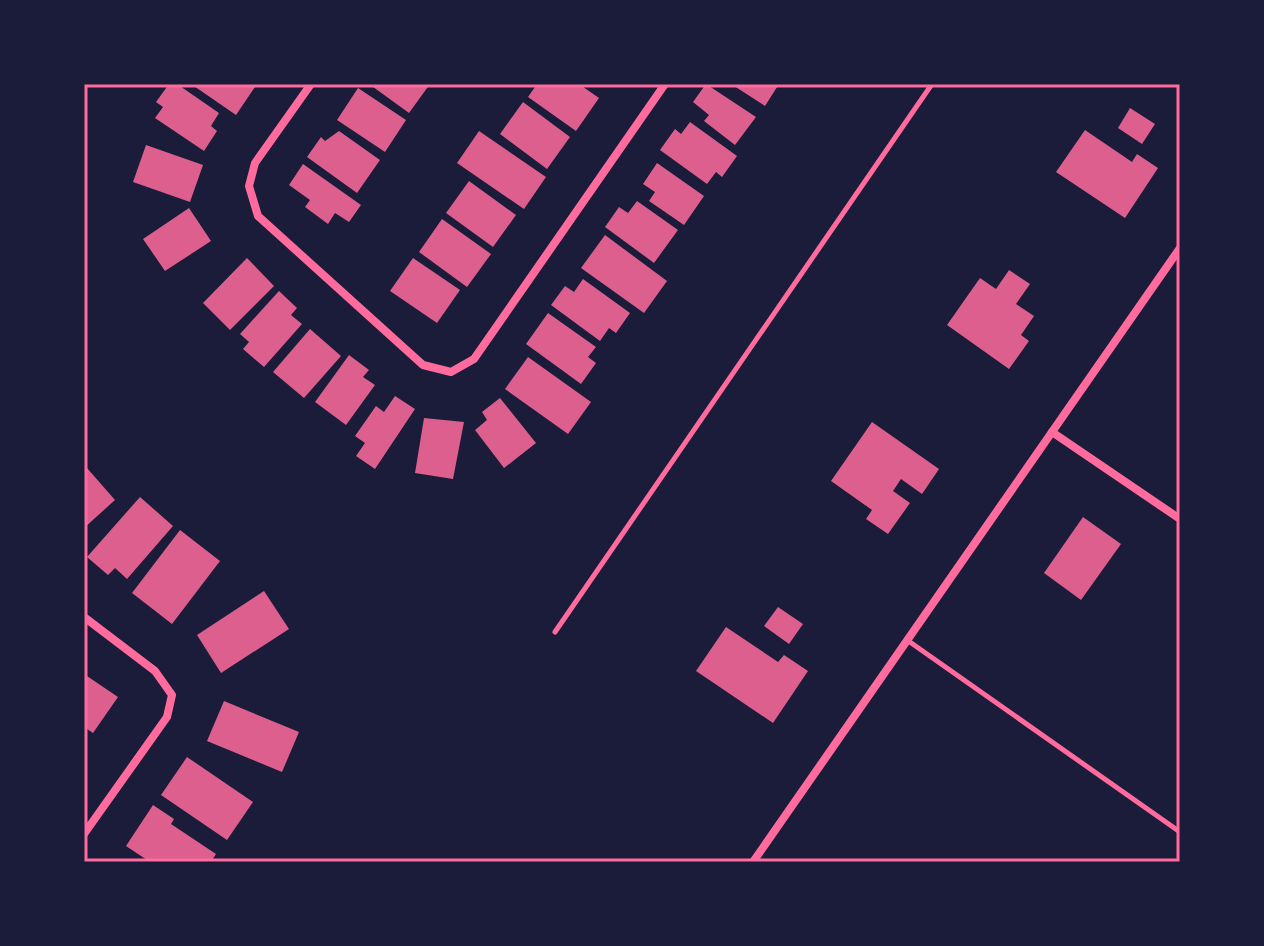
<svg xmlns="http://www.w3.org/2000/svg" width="1264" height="946" font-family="'Alegreya Sans',sans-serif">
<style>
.building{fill:#dd5f8e}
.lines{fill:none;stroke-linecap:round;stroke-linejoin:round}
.service{stroke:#ff6b9d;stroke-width:5}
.minor{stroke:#ff6b9d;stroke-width:8}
.neatline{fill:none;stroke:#ff6b9d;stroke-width:3}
</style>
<rect width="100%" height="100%" fill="#1b1b3a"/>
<g class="building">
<polygon points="169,84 177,84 219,113 211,126 217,131 204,151 155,118 163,107 156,102"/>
<polygon points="191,84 257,84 236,115"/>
<polygon points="369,84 430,84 409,113"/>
<polygon points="537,84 579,84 599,98 576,131 528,97"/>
<polygon points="706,84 756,117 735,145 704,121 709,115 693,102"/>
<polygon points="731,84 779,84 765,106"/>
<polygon points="358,88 406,120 385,152 337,120"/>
<polygon points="523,102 570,137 547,169 500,134"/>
<polygon points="1130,108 1155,124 1142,144 1118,128"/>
<polygon points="690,122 737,156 722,177 716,172 707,184 660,150 675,129 681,134"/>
<polygon points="1085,130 1132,162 1137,154 1158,168 1125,218 1056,172"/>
<polygon points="339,131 380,160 357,193 307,157 321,137 325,141"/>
<polygon points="479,131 546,177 524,209 457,163"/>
<polygon points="146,145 203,165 190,202 133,182"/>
<polygon points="657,163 704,196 684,225 649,201 655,192 643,184"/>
<polygon points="303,164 361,205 349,222 335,213 328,224 305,207 310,200 289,185"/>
<polygon points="469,181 516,215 493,247 446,213"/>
<polygon points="637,201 678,230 654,263 605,227 619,207 628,213"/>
<polygon points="189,208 211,241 165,271 143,239"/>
<polygon points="442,219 491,254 467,287 419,252"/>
<polygon points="605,235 667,281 644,313 581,268"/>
<polygon points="247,258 274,286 230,330 203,303"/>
<polygon points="413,258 460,290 437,323 390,291"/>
<polygon points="1009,270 1030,284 1016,304 1034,316 1021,335 1029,341 1009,369 947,325 980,278 996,289"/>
<polygon points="583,279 630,313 616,333 609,328 600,341 551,305 565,286 574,292"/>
<polygon points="279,291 297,308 291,315 302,324 264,367 243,349 249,342 240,334"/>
<polygon points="548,313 596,347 588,357 596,363 581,384 526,344"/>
<polygon points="310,329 341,356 304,398 273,372"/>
<polygon points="349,355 369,370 363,377 375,385 346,425 315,402"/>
<polygon points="528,357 591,402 568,434 505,389"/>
<polygon points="395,396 415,409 375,469 356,456 365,443 355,436 376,406 384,412"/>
<polygon points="500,398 536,443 504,468 475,430 487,420 482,412"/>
<polygon points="424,418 464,422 453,479 415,473"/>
<polygon points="872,422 939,469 922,494 901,479 893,491 910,503 888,534 866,519 872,510 831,481"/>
<polygon points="87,468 115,500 84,528 84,470"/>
<polygon points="140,497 173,526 127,579 115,568 108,575 87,557"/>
<polygon points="1083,517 1121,544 1081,600 1044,573"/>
<polygon points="180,530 220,561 172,624 132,593"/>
<polygon points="264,591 289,629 221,673 197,635"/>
<polygon points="778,607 803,624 789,644 764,626"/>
<polygon points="726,627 778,662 784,655 808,671 773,723 696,671"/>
<polygon points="84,674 118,697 93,733 84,727"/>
<polygon points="224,701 299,732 282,772 207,741"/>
<polygon points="187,757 253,802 227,840 161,795"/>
<polygon points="153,805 174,819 171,824 216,854 211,862 150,862 126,846"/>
</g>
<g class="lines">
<g class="service">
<polyline points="555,632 932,84"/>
<polyline points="907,640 1180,832"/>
</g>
<g class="minor">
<polyline points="311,84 255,163 249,186 258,216 423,365 451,372 474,359 665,84"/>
<polyline points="1052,432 1180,519"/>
<polyline points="84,617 155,671 172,695 167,717 84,834"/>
<polyline points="753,862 1180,248"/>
</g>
</g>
<rect width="1264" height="946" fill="none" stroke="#1b1b3a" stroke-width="172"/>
<rect x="86" y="86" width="1092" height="774" class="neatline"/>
</svg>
